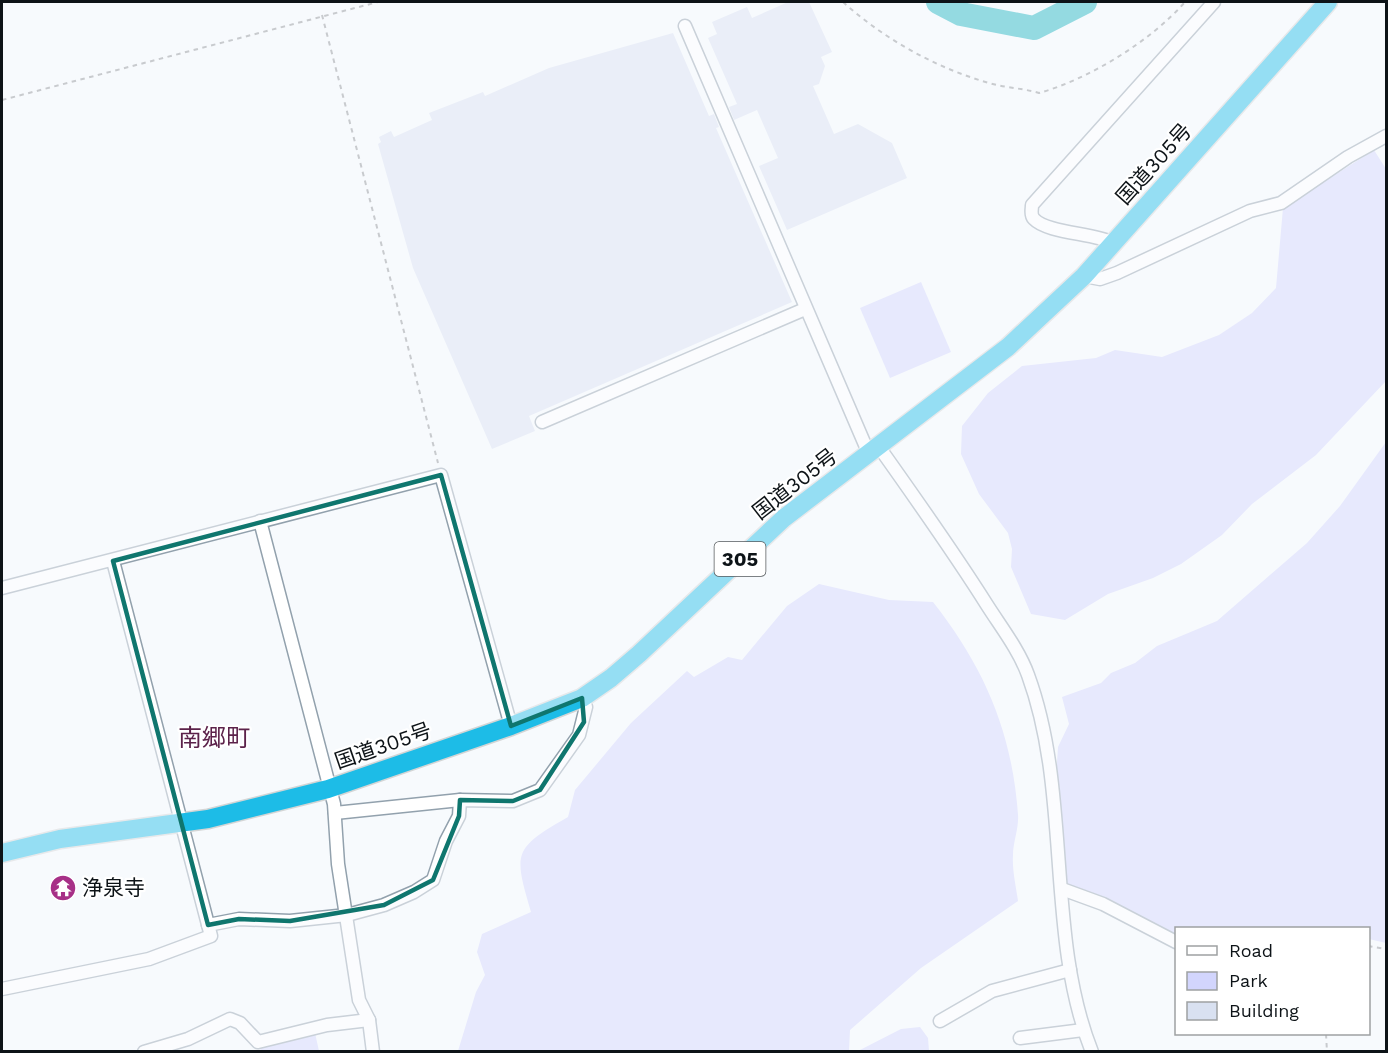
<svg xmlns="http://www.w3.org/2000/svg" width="1388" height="1053" font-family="'Work Sans','Noto Sans JP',sans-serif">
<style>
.green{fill:#d2d5fd}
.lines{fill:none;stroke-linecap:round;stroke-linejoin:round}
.river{stroke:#1cb3bf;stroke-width:24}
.building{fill:#d9e1f1}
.minor-casing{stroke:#92a1ad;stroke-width:15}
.highway-casing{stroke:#d3d5d5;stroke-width:21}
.path{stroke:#8e9296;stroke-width:2;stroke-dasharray:4.5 4.5;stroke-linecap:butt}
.minor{stroke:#fff;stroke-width:12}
.highway{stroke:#1dbce7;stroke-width:18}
.marked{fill:none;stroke:#0f766e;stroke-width:4.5;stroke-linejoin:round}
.labels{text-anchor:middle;stroke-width:4.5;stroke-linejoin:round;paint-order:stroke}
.shield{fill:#fff;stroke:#565a5d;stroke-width:1.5}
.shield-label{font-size:20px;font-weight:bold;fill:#0d1317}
.street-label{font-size:21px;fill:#0d1317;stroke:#fff}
.poi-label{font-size:21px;fill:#0d1317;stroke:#fff;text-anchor:start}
.quarter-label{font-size:24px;fill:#5c224a;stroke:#fff}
</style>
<rect width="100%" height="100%" fill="#f7fafd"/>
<g class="green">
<polygon points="1374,150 1386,169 1386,381 1316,455 1252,504 1222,535 1181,564 1153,578 1108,594 1065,620 1031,614 1011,567 1012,549 1008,533 979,494 961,454 962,426 988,393 1022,366 1096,358 1115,350 1162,357 1219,335 1252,313 1276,288 1283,208"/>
<polygon points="921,282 951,352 890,378 860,308"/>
<polygon points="1386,442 1386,943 1369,939 1368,928 1176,928 1176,936 1064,885 1064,842 1056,777 1058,747 1069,724 1062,697 1101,683 1111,673 1135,663 1157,646 1217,621 1307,543 1340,506"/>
<path d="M819,584L889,600L933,602C984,667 1012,731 1018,815C1019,828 1013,842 1013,855C1012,870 1016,886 1018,901L921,968L850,1030L849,1051H458L476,992L485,975L477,952L482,934L531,912C514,853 512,849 568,817L575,790L631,723L687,671L694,677L728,657L742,660L787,606Z"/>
<polygon points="920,1027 928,1038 929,1051 858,1051 901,1029"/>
<polygon points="315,1033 319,1051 260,1052 261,1047"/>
</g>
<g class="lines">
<polyline class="river" points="938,2 961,14 1034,28 1085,2"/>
</g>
<g class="building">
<polygon points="788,2 809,2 832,52 821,57 825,66 819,84 813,86 834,134 858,124 892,143 907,178 787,230 759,166 778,158 757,110 734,120 729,107 737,104 708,38 717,34 712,22 747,7 752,18"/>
<polygon points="673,33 709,116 714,114 719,127 716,128 792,302 529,416 535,431 492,449 413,268 378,144 381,142 379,137 391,131 394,137 432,120 429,113 483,92 485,96 549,68"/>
</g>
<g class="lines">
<defs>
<g id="minor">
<polyline points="685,26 869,454"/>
<path d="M1114,243C1094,233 1047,233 1034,219C1030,215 1032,210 1032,205L1214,2"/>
<polyline points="1084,276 1100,279 1117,273 1250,211 1281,203 1348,157 1386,136"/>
<polyline points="542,422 805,309"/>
<path d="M879,447C916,499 953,551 987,605C1001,627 1019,650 1028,675C1072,795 1045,934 1092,1052"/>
<polyline points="260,521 334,804 338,864 359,1000 369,1020 373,1052"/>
<polyline points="2,588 441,475 511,726"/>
<polyline points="335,813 460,800 513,801 540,790 579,735 586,707 582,698"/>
<polyline points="1062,889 1103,904 1176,942"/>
<polyline points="208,925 239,919 290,921 347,915 384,905 414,892 433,880 446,841 459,816 460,800"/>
<polyline points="2,989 149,959 211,936 113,561"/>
<polyline points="940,1021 992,991 1070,970"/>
<polyline points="1020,1038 1083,1030"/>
<polyline points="144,1052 188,1039 230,1019 240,1023 258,1042 327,1025 369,1020"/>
</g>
<polyline id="highway" points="2,853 60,839 208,819 328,789 511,726 582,698 611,678 639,654 784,518 1008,347 1084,276 1328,2"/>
</defs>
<use href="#minor" class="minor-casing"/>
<use href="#highway" class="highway-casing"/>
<g class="path">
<path d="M843,2C884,39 936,68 989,83C1006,88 1022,88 1039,93C1089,79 1151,41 1185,2"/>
<polyline points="322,15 438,463"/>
<polyline points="2,100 378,2"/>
<polyline points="1368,946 1386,949"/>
<polyline points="1326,1034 1327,1052"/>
</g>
<use href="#minor" class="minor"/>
<use href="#highway" class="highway"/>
</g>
<path d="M0 0H1388V1053H0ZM441,475L511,726L582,698L584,722L540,790L513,801L460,800L459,816L433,880L384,905L290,921L239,919L208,925L113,561Z" fill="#f7fafd" fill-opacity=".55" fill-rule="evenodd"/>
<path class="marked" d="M441,475L511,726L582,698L584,722L540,790L513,801L460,800L459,816L433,880L384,905L290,921L239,919L208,925L113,561Z"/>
<defs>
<symbol id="temple-disc" viewBox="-11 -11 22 22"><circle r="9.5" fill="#a73087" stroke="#fff"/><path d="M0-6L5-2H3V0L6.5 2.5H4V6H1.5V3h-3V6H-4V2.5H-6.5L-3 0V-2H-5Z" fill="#fff"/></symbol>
</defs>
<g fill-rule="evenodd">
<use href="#temple-disc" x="48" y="873" width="30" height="30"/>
</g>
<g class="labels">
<rect class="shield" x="714.5" y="542" width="51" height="34" rx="4.5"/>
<g class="shield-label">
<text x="740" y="566">305</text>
</g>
<g class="street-label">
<text transform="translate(1154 164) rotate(-48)" y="7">国道305号</text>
<text transform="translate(795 484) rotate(-38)" y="7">国道305号</text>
<text transform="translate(383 746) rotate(-19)" y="7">国道305号</text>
</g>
<g class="poi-label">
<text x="82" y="895">浄泉寺</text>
</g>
<g class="quarter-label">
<text x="214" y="746">南郷町</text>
</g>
</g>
<rect width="1388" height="1053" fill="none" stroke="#0d1317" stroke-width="6"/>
<rect x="1175" y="927" width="195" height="108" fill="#ffffff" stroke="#9ea1a2" stroke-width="1.5"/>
<rect x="1187" y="946" width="30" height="9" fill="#ffffff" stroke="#9ea1a2" stroke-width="1.5"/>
<text x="1229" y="957" font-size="18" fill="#0d1317">Road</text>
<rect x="1187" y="972" width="30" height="18" fill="#d2d5fd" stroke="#9ea1a2" stroke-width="1.5"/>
<text x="1229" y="987" font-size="18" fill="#0d1317">Park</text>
<rect x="1187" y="1002" width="30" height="18" fill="#d9e1f1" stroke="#9ea1a2" stroke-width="1.5"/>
<text x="1229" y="1017" font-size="18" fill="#0d1317">Building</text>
</svg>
